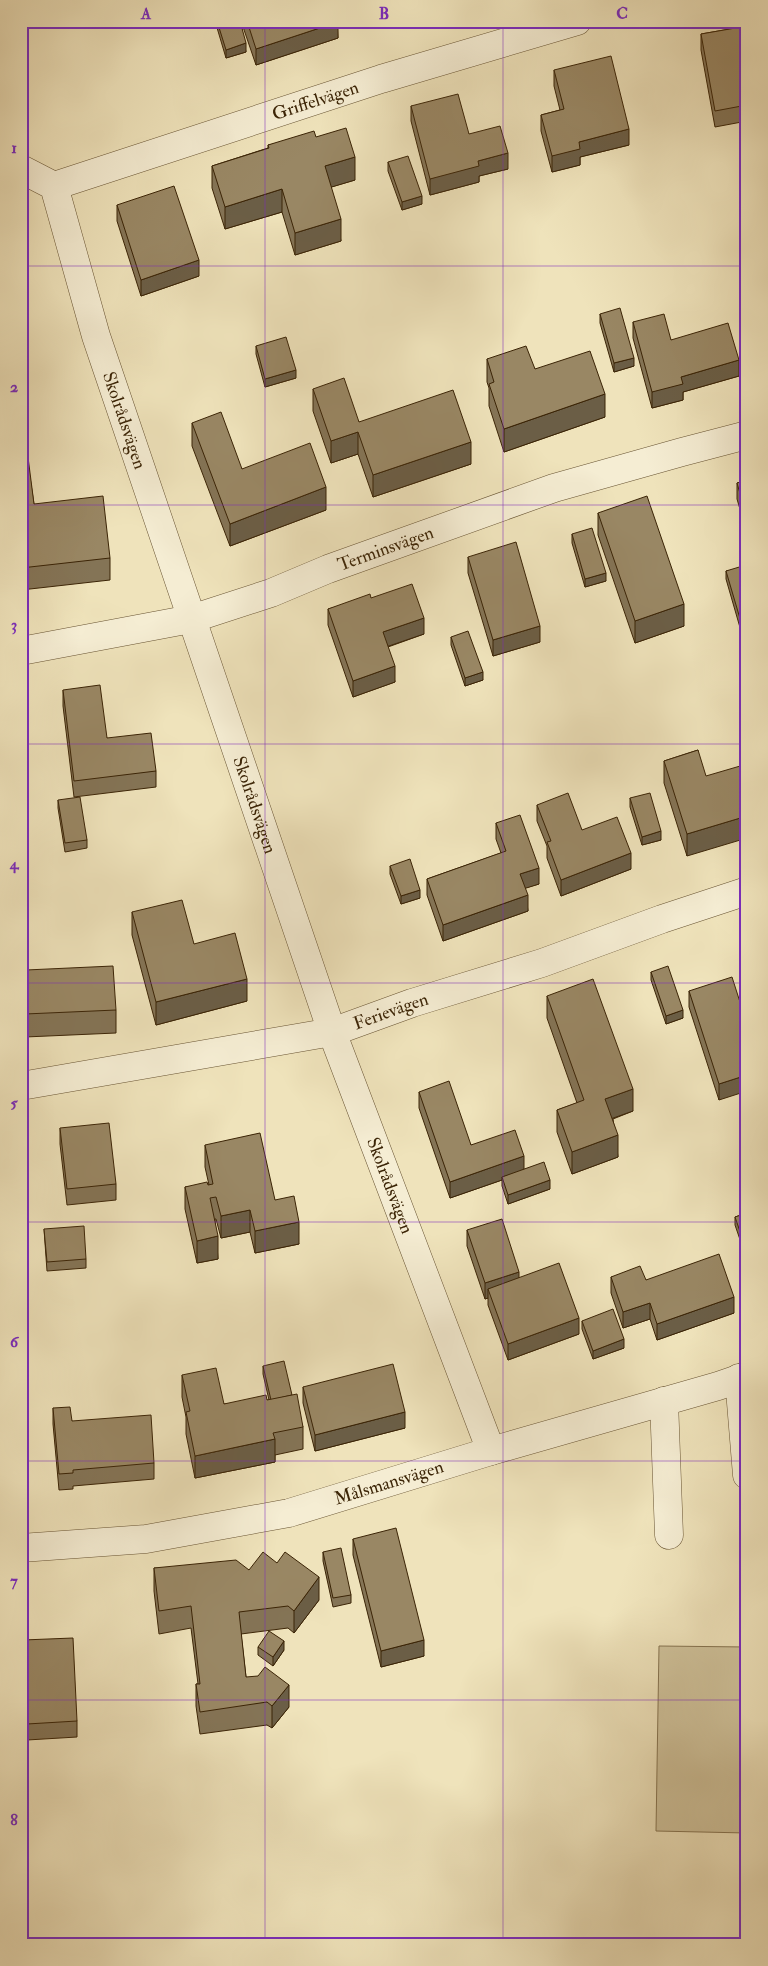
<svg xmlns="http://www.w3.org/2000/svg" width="768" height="1966" font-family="'IM FELL Double Pica',serif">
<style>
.green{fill:#d0c39c;stroke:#867451}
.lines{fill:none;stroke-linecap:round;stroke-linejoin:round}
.minor-casing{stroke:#685433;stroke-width:29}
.minor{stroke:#f5edd3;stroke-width:28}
.wall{fill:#847456;stroke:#3b2406}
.shaded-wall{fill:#6b5e46;stroke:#3b2406}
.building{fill:#998764;stroke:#3b2406}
.grid{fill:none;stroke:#7b2cbf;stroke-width:1;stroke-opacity:0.55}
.labels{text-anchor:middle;stroke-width:4;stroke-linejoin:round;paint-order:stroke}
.street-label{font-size:18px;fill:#3b2406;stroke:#f5edd3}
.neatline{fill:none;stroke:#7b2cbf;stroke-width:2}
.grid-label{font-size:16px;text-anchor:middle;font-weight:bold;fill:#7b2cbf}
</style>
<rect width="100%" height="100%" fill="#efe3bb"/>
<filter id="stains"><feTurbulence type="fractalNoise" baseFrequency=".004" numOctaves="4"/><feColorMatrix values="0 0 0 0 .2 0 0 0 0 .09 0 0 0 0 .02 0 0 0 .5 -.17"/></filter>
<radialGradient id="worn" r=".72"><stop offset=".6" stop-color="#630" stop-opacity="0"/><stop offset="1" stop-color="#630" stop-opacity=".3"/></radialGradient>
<polygon class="green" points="659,1646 747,1647 747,1833 656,1831"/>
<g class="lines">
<defs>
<g id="minor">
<path id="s1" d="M21,169L54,186L96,336L332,1032L491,1451"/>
<path id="s2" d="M54,186L381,79L577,21"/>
<path id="s3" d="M21,651L191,619L271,593L328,569L554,488L682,452L747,435"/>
<path id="s4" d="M21,1086L332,1032L412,1003L542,963L662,919L747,891"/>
<polyline points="739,1378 747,1475"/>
<polyline points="664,1401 669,1535"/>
<path id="s5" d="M21,1548L146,1539L289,1513L491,1451L718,1386L747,1376"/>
</g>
</defs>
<use href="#minor" class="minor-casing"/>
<use href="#minor" class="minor"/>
</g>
<g class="wall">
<polygon points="215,21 240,21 246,52 226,58"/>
<polygon points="241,21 337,21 338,38 256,65"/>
<polygon points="747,26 747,121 715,127 701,50 701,34"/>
<polygon points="554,70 629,145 580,157 580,165 552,172 541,131 541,115 560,110 554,86"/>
<polygon points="411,106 469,134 508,169 479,176 479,182 430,195 411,121"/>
<polygon points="316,137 355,180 331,187 341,241 295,255 282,212 225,229 212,188 212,166 268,148 268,145"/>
<polygon points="388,162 422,204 402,210 388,171"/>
<polygon points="117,205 199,276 141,296 117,221"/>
<polygon points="600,314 634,366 614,372 600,323"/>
<polygon points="633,322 671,340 739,376 683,392 683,400 652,408 633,338"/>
<polygon points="256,346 296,378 265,387 256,354"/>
<polygon points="487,359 535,369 605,417 504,452 489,406 489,388 487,382"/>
<polygon points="313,389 359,422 471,464 373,497 358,454 331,463 313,411"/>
<polygon points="21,418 34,504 110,558 110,580 21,590"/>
<polygon points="192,423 242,469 326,510 230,546 192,446"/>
<polygon points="747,480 747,533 737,499 737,483"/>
<polygon points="598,513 684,626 635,643 598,535"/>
<polygon points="572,534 606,581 585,587 572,543"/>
<polygon points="468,557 540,642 493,656 468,573"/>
<polygon points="747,568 741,631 726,579 726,571"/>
<polygon points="371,598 424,634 388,647 395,682 353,697 328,625 328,609"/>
<polygon points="451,637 483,680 465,686 451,645"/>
<polygon points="63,690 107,738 156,771 156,787 74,797 63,706"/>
<polygon points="698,750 687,856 664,783 664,761"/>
<polygon points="630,798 661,840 642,845 630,807"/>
<polygon points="58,800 87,840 87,848 65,852 58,808"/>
<polygon points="537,805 582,830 631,869 561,896 547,858 547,846 537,821"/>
<polygon points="496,823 539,884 525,888 528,911 443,941 427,895 427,879 501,853 496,839"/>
<polygon points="390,866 420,898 401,904 390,874"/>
<polygon points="132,912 194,944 247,1001 156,1025 132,935"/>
<polygon points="21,920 26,970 116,1010 116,1033 25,1037 25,1032 21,1032"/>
<polygon points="651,972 683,1018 666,1024 651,980"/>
<polygon points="689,991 747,1024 719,1100 689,1007"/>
<polygon points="547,996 633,1111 613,1119 618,1157 572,1174 557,1132 557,1110 577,1103 547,1018"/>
<polygon points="419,1092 471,1145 524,1169 550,1189 508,1204 502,1186 502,1180 450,1198 419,1108"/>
<polygon points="60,1128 116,1184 116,1200 67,1205 60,1144"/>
<polygon points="205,1145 275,1200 299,1244 255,1253 250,1232 221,1238 216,1219 215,1219 218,1259 197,1263 185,1209 185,1187 209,1185 205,1167"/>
<polygon points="747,1213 747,1260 735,1225 735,1217"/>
<polygon points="44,1229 86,1259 86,1268 47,1271"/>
<polygon points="467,1230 519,1278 579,1334 508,1360 488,1305 488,1298 485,1299 467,1246"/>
<polygon points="611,1277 646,1280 734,1313 657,1340 650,1319 623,1328 611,1293"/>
<polygon points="582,1321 624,1348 593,1359 582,1329"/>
<polygon points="263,1366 292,1395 303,1427 303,1449 275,1455 275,1462 195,1478 186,1434 186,1417 182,1397 182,1375 224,1404 267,1400 269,1400 263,1374"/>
<polygon points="303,1387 405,1428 315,1451 303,1403"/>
<polygon points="53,1408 72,1421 154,1463 154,1479 73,1486 73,1489 59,1490 53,1424"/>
<polygon points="21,1418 26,1418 25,1494 21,1494"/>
<polygon points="353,1539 424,1656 381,1667 353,1555"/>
<polygon points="323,1552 351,1595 351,1603 333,1607 323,1561"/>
<polygon points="154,1568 249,1570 319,1600 294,1633 288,1628 241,1634 246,1677 289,1707 272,1728 267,1725 200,1734 196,1706 196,1684 198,1684 191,1628 159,1634 154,1591"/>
<polygon points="23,1640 77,1721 77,1737 27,1740 23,1656"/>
<polygon points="258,1647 284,1650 273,1666 258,1655"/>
</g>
<g class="shaded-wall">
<polygon points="384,21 405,21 384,27"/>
<polygon points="338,22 338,38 256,65 256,49"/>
<polygon points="246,43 246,52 226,58 226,50"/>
<polygon points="629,129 629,145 580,157 580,165 552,172 552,156 579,142"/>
<polygon points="508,153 508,169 479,176 479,182 430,195 430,179 478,161"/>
<polygon points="355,157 355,180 325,189 325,166"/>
<polygon points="282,189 282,212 225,229 225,207"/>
<polygon points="422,196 422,204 402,210 402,202"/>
<polygon points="341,219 341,241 295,255 295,233"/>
<polygon points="199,260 199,276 141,296 141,280"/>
<polygon points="634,358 634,366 614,372 614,363"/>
<polygon points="739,360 739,376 683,392 683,400 652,408 652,392 681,377"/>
<polygon points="296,370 296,378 265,387 265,379"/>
<polygon points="605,394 605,417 504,452 504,429"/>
<polygon points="358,432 358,454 331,463 331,441"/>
<polygon points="471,442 471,464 373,497 373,475"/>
<polygon points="326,487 326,510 230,546 230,524"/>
<polygon points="606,573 606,581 585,587 585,579"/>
<polygon points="684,604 684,626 635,643 635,621"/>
<polygon points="424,618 424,634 383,648 383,632"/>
<polygon points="747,621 747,629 741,631 741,622"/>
<polygon points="540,626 540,642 493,656 493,640"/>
<polygon points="395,666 395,682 353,697 353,681"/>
<polygon points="483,672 483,680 465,686 465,678"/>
<polygon points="747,816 747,838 687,856 687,834"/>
<polygon points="661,831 661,840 642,845 642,837"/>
<polygon points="631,853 631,869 561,896 561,880"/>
<polygon points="539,868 539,884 520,890 520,874"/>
<polygon points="420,890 420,898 401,904 401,896"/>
<polygon points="528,895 528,911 443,941 443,925"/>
<polygon points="247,979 247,1001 156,1025 156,1002"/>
<polygon points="683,1010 683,1018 666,1024 666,1016"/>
<polygon points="747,1075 747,1091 719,1100 719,1084"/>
<polygon points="633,1089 633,1111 605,1121 605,1099"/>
<polygon points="618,1135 618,1157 572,1174 572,1152"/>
<polygon points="524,1156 524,1172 502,1177 502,1180 450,1198 450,1182"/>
<polygon points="550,1180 550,1189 508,1204 508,1195"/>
<polygon points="250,1210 250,1232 221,1238 221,1216"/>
<polygon points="299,1222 299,1244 255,1253 255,1231"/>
<polygon points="218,1236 218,1259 197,1263 197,1241"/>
<polygon points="519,1272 519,1288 488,1289 488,1298 485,1299 485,1283"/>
<polygon points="734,1297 734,1313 657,1340 657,1324"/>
<polygon points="650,1303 650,1319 623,1328 623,1312"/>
<polygon points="579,1318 579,1334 508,1360 508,1344"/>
<polygon points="624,1339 624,1348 593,1359 593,1351"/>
<polygon points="405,1412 405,1428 315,1451 315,1435"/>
<polygon points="275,1439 275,1462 195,1478 195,1456"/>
<polygon points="319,1577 319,1600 294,1633 294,1611"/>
<polygon points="424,1640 424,1656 381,1667 381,1651"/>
<polygon points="284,1641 284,1650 273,1666 273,1657"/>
<polygon points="289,1685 289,1707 272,1728 272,1706"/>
</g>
<g class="building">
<polygon points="217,21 240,21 246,43 226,50"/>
<polygon points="247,21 337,21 338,22 256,49"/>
<polygon points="747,26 747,105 715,111 701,34"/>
<polygon points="611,56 629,129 579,142 580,149 552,156 541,115 564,109 554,70"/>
<polygon points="458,94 469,134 500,126 508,153 478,161 479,166 430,179 411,106"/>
<polygon points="346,128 355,157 325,166 341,219 295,233 282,189 225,207 212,166 269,148 268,145 314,131 316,137"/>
<polygon points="408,156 422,196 402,202 388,162"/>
<polygon points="174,186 199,260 141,280 117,205"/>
<polygon points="620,308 634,358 614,363 600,314"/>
<polygon points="664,314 671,340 728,323 739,360 681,377 683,384 652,392 633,322"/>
<polygon points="286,337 296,370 265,379 256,346"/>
<polygon points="526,346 535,369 590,351 605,394 504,429 489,384 494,382 487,359"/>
<polygon points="344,378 359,422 453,390 471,442 373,475 358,432 331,441 313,389"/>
<polygon points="221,412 242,469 310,443 326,487 230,524 192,423"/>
<polygon points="21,418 23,418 34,504 103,496 110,558 21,568"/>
<polygon points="747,480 747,518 737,483"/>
<polygon points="647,496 684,604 635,621 598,513"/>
<polygon points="592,528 606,573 585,579 572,534"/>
<polygon points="516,542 540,626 493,640 468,557"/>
<polygon points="746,565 747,621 741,622 726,571"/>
<polygon points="412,584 424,618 383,632 395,666 353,681 328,609 370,594 371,598"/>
<polygon points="468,631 483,672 465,678 451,637"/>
<polygon points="100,685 107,738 151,733 156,771 74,781 63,690"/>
<polygon points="698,750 706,776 747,764 747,816 687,834 664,761"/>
<polygon points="568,793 582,830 617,817 631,853 561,880 547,842 551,841 537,805"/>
<polygon points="650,793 661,831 642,837 630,798"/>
<polygon points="80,797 87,840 65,843 58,800"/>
<polygon points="520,815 539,868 520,874 528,895 443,925 427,879 506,851 496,823"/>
<polygon points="410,859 420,890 401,896 390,866"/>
<polygon points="182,900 194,944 235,933 247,979 156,1002 132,912"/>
<polygon points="21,920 23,920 26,970 113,966 116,1010 25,1014 25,1010 21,1010"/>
<polygon points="668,966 683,1010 666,1016 651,972"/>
<polygon points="732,977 747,1024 747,1075 719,1084 689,991"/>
<polygon points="593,979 633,1089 605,1099 618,1135 572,1152 557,1110 584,1100 547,996"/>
<polygon points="449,1081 471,1145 515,1130 524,1156 450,1182 419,1092"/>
<polygon points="109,1123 116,1184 67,1189 60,1128"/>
<polygon points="260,1133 275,1200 294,1196 299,1222 255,1231 250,1210 221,1216 216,1197 210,1198 218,1236 197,1241 185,1187 207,1182 208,1185 213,1184 205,1145"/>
<polygon points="544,1162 550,1180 508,1195 502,1177"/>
<polygon points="747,1213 747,1252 735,1217"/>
<polygon points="502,1219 519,1272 485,1283 467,1230"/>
<polygon points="84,1226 86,1259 47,1262 44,1229"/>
<polygon points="719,1254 734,1297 657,1324 650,1303 623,1312 611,1277 640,1266 646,1280"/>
<polygon points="559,1263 579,1318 508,1344 488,1289"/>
<polygon points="613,1309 624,1339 593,1351 582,1321"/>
<polygon points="284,1361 292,1395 271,1400 263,1366"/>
<polygon points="393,1364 405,1412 315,1435 303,1387"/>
<polygon points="216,1368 224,1404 266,1395 267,1400 297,1394 303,1427 273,1433 275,1439 195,1456 186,1412 190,1411 182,1375"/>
<polygon points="70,1407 72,1421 151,1415 154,1463 73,1470 73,1473 59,1474 53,1408"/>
<polygon points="21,1418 26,1418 25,1471 21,1471"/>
<polygon points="396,1528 424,1640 381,1651 353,1539"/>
<polygon points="341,1548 351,1595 333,1598 323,1552"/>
<polygon points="263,1552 277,1563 285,1552 319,1577 294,1611 288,1606 239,1612 246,1677 258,1676 265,1667 289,1685 272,1706 267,1702 200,1712 196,1684 200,1684 191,1606 159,1611 154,1568 236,1560 249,1570"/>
<polygon points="269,1631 284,1641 273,1657 258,1647"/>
<polygon points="73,1638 77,1721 27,1724 23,1640"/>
</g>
<path class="grid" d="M265,21V1945M503,21V1945M21,266H747M21,505H747M21,744H747M21,983H747M21,1222H747M21,1461H747M21,1700H747"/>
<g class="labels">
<g class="street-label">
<text dy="6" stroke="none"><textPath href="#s2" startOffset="275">Griffelvägen</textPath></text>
<text dy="6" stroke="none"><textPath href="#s1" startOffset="282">Skolrådsvägen</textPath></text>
<text dy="6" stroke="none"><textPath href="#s3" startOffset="380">Terminsvägen</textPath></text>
<text dy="6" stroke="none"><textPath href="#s1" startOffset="688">Skolrådsvägen</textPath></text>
<text dy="6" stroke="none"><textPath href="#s4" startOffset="378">Ferievägen</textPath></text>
<text dy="6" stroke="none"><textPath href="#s1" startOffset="1092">Skolrådsvägen</textPath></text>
<text dy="6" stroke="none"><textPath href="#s5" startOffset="375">Målsmansvägen</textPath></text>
</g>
</g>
<rect width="768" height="1966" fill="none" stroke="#efe3bb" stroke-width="55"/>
<rect x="28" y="28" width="712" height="1910" class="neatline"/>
<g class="grid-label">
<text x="146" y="19">A</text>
<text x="384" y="19">B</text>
<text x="622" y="19">C</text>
<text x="14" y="153">1</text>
<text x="14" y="392">2</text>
<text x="14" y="630">3</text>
<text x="14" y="869">4</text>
<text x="14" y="1108">5</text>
<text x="14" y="1347">6</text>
<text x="14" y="1586">7</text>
<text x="14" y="1825">8</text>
</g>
<rect width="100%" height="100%" filter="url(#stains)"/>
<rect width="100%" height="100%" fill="url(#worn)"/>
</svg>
